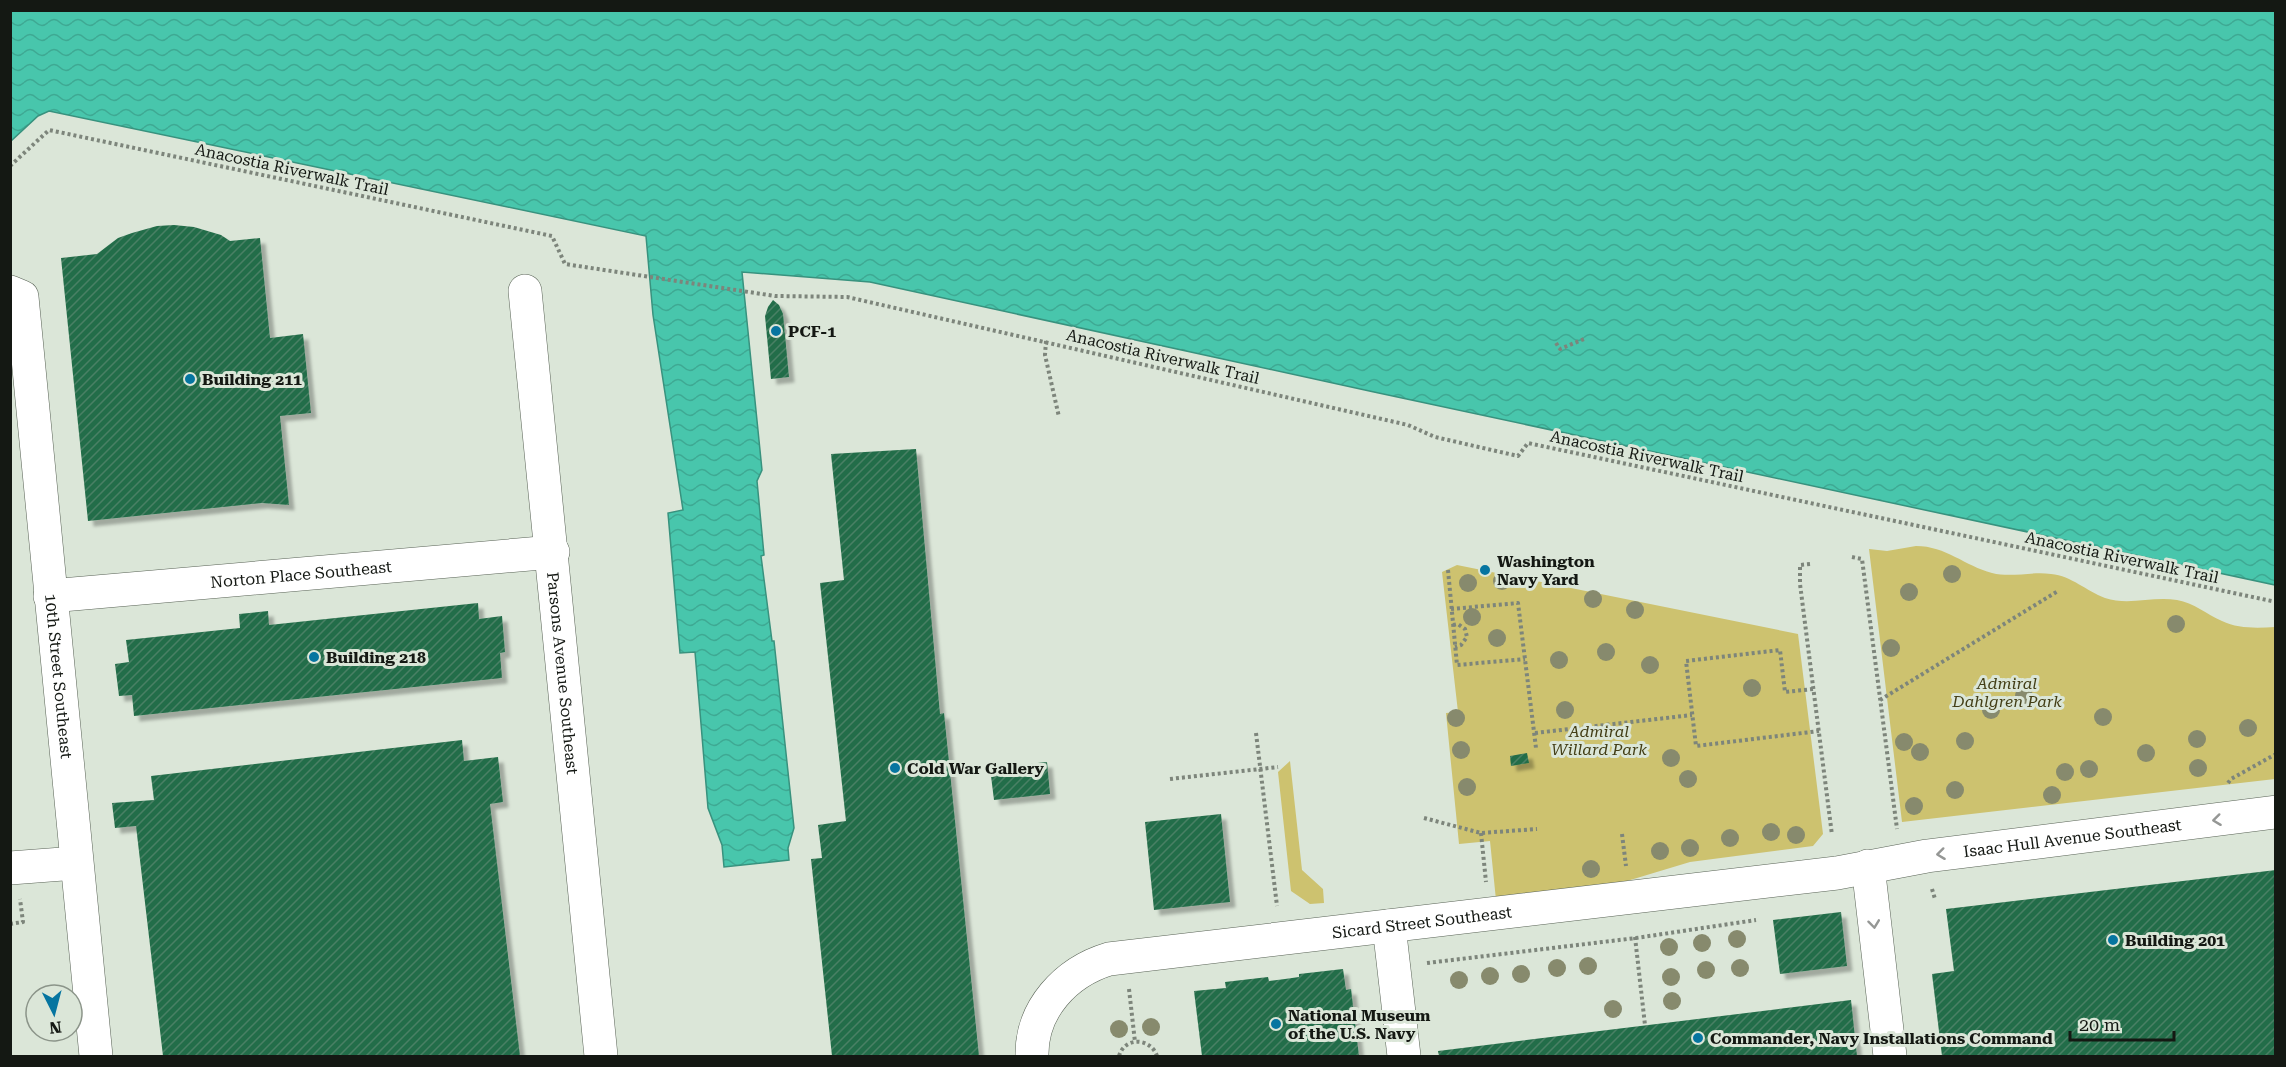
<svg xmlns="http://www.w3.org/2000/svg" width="2286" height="1067" font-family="'Roboto Serif',serif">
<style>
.green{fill:#cdc26f}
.water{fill:url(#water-waves);stroke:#38927e;stroke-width:1.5}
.building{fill:url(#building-hatch);filter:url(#shadow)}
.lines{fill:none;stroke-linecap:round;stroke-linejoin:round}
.minor-casing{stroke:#596356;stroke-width:34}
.path{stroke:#7d857b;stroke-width:4;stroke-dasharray:3 3;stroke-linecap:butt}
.minor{stroke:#fff;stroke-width:33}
.tree{fill:#878a6d}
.oneway{stroke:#959795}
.poi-dot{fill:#0675a0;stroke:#dbe6d8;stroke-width:2}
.labels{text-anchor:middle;stroke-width:6;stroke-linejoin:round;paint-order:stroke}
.street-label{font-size:16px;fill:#141813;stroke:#dbe6d8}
.poi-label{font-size:16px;font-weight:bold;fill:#141813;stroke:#dbe6d8;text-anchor:start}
.park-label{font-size:16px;font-style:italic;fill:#433e16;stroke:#dbe6d8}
</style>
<defs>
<pattern id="water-waves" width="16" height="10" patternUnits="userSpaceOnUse" patternTransform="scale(1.5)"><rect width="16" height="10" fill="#48c6ac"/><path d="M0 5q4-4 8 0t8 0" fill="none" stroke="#3ea993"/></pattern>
<pattern id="building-hatch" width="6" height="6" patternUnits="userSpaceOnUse" patternTransform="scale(1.5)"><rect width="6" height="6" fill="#246d49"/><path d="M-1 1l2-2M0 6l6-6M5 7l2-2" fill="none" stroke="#498065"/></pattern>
<filter id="shadow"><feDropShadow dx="5.5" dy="5.5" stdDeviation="1.5" flood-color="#0004"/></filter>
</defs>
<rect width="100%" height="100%" fill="#dbe6d8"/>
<g class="green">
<path d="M1916,546C1946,546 1965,566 1992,573C2012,578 2032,571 2051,574C2072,576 2086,591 2105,598C2129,606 2152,596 2177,600C2194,603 2206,614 2222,621C2238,629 2258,628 2275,627V779L1902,822L1869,549L1887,551Z"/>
<polygon points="1457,565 1798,634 1823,834 1813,846 1690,862 1627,881 1582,891 1496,900 1490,841 1459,844 1446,713 1458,712 1442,572"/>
<polygon points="1290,761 1302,870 1323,889 1324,903 1310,904 1291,891 1278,772"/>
</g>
<polygon class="water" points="11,10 2275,11 2275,585 1374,392 870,282 742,272 762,470 757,481 764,555 761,556 772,641 774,641 794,828 788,848 789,860 724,867 722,845 708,808 695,652 680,653 668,513 683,510 653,315 646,236 49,111 38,116 11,141"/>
<g class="building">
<polygon points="174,225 194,227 221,235 230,241 260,238 270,338 303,334 311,413 280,416 289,505 262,503 88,521 61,258 97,254 118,238 132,233 157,226"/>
<polygon points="773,300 779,305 783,314 789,377 771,379 765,316 768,307"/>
<polygon points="916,449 940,714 944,713 979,1056 832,1056 811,859 822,858 818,825 846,821 820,583 844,580 831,454"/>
<polygon points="478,603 479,619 502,616 505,652 500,653 502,678 134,716 132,695 119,696 115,664 129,662 126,640 240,628 239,614 268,611 269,625"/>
<polygon points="462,740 464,761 498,757 503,802 490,804 520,1056 163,1056 136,826 115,828 112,803 154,800 151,776"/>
<polygon points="1527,753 1529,763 1511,766 1510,756"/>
<polygon points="1047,762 1050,794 994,800 990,768"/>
<polygon points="1221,814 1230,902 1154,910 1145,822"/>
<polygon points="2276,870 2276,1056 1942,1056 1932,974 1954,971 1946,909"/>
<polygon points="1841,912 1847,966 1780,974 1773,920"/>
<polygon points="1343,969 1346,990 1351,989 1359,1056 1202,1056 1194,991 1226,988 1225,982 1268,977 1269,981 1285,979 1299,977 1299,974"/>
<polygon points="1851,1000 1857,1056 1439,1056 1438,1051"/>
</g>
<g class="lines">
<defs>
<g id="minor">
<path id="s1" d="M525,291L601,1056"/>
<path id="s2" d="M10,292L22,297L96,1056"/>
<path id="s3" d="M50,596L553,552"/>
<polyline points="1868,866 1890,1056"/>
<polyline points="10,868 76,863"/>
<polyline points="1389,926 1404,1056"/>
<path id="s4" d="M1032,1056C1031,1009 1066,972 1109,959L1837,873L1927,856L2276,812"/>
</g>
</defs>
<use href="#minor" class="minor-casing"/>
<g class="path">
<polyline points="10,166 49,130 552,236 565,264 775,296 847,297 1408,425 1435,437 1518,456 1528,443 2276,602"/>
<polyline points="1046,341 1045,355 1059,417"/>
<polyline points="1556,343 1560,349 1584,339"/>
<polyline points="1852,557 1862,559 1897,829"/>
<polyline points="1810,564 1800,565 1800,584 1832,835"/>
<polyline points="1448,570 1457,665 1525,659"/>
<polyline points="1451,609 1518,603 1536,748"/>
<polyline points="1453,625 1458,624 1465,629 1467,637 1461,645 1455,647"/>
<polyline points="1813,689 1785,692 1780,650 1686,661 1696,746 1819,731"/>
<polyline points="1880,700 2058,591"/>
<polyline points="1256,733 1277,906"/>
<polyline points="1535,733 1692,715"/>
<polyline points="1170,779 1278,767"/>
<polyline points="2228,783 2231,779 2276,754"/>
<polyline points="1424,818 1481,833 1537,829"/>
<polyline points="1481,833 1486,882"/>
<polyline points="1622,834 1626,866"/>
<polyline points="1932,889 1935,899"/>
<polyline points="10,924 23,922 20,899"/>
<polyline points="1635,937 1645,1025"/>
<polyline points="1427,963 1636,938 1756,920"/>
<polyline points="1129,989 1135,1042"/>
<path d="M1119,1056C1125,1036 1151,1038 1157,1056"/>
</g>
<use href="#minor" class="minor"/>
</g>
<g class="tree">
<circle cx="1952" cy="574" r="9"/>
<circle cx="1502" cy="581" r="9"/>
<circle cx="1468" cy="583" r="9"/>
<circle cx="1909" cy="592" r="9"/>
<circle cx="1593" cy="599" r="9"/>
<circle cx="1635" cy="610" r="9"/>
<circle cx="1472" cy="617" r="9"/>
<circle cx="2176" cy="624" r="9"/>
<circle cx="1497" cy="638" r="9"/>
<circle cx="1891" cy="648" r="9"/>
<circle cx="1606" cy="652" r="9"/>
<circle cx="1559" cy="660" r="9"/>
<circle cx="1650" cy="665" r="9"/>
<circle cx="1752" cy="688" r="9"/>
<circle cx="2024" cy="696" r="9"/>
<circle cx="1565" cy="710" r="9"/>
<circle cx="1991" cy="710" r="9"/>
<circle cx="2103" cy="717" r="9"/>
<circle cx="1456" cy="718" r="9"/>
<circle cx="2248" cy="728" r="9"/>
<circle cx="2197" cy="739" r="9"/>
<circle cx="1965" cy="741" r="9"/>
<circle cx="1904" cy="742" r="9"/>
<circle cx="1461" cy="750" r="9"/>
<circle cx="1920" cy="752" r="9"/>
<circle cx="2146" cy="753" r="9"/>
<circle cx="1671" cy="758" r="9"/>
<circle cx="2198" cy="768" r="9"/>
<circle cx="2089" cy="769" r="9"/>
<circle cx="2065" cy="772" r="9"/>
<circle cx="1688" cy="779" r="9"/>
<circle cx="1467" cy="787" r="9"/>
<circle cx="1955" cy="790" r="9"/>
<circle cx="2052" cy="795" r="9"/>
<circle cx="1914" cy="806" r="9"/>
<circle cx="1771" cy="832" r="9"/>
<circle cx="1796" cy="835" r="9"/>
<circle cx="1730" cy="838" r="9"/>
<circle cx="1690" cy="848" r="9"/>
<circle cx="1660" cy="851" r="9"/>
<circle cx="1591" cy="869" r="9"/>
<circle cx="1737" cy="939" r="9"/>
<circle cx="1702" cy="943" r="9"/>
<circle cx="1669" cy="947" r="9"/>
<circle cx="1588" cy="966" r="9"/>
<circle cx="1557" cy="968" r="9"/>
<circle cx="1740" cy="968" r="9"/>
<circle cx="1706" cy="970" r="9"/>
<circle cx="1521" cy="974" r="9"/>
<circle cx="1490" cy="976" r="9"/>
<circle cx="1671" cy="977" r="9"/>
<circle cx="1459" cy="980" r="9"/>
<circle cx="1672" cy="1001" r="9"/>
<circle cx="1613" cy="1009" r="9"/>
<circle cx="1151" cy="1027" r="9"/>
<circle cx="1119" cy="1029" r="9"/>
</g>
<defs><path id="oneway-chevron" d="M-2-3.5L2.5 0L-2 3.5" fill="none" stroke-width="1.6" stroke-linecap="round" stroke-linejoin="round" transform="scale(1.5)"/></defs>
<g class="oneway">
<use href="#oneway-chevron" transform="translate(2217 820) rotate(173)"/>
<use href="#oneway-chevron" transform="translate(1941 854) rotate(173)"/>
<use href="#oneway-chevron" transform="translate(1874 924) rotate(83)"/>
</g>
<g class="poi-dot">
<circle cx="776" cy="331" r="6"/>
<circle cx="190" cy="379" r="6"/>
<circle cx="1485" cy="570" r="6"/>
<circle cx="314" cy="657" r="6"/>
<circle cx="895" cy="768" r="6"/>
<circle cx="2113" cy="940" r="6"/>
<circle cx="1276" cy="1024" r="6"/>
<circle cx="1698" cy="1038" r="6"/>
</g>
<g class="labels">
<g class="street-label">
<text transform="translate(292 169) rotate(12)" y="6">Anacostia Riverwalk Trail</text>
<text transform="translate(1163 356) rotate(13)" y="6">Anacostia Riverwalk Trail</text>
<text transform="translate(1647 456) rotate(12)" y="6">Anacostia Riverwalk Trail</text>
<text transform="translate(2122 557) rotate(12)" y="6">Anacostia Riverwalk Trail</text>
<text dy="6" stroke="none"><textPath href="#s3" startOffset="252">Norton Place Southeast</textPath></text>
<text dy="6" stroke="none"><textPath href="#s1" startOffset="384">Parsons Avenue Southeast</textPath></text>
<text dy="6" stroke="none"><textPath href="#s2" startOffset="394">10th Street Southeast</textPath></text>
<text dy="6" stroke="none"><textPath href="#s4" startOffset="1104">Isaac Hull Avenue Southeast</textPath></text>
<text dy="6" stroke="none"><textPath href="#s4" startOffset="448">Sicard Street Southeast</textPath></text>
</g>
<g class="poi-label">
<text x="788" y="337">PCF-1</text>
<text x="202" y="385">Building 211</text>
<text x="1497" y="567">Washington<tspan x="1497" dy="18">Navy Yard</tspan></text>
<text x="326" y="663">Building 218</text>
<text x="907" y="774">Cold War Gallery</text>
<text x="2125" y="946">Building 201</text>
<text x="1288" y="1021">National Museum<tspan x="1288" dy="18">of the U.S. Navy</tspan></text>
<text x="1710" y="1044">Commander, Navy Installations Command</text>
</g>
<g class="park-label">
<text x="2007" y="689">Admiral<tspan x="2007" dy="18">Dahlgren Park</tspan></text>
<text x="1599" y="737">Admiral<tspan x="1599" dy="18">Willard Park</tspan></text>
</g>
</g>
<rect width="2286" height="1067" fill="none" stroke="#141813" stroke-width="24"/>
<g transform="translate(54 1013) rotate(174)"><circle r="28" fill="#dbe6d8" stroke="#8b9489" stroke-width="1.5"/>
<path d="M0-4.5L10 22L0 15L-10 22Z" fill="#0675a0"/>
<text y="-9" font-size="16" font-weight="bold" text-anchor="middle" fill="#141813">N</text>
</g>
<path d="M2070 1031v9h104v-9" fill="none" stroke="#141813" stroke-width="3"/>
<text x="2079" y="1031" font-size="18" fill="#141813" stroke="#dbe6d8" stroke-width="4.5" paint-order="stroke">20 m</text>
</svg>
